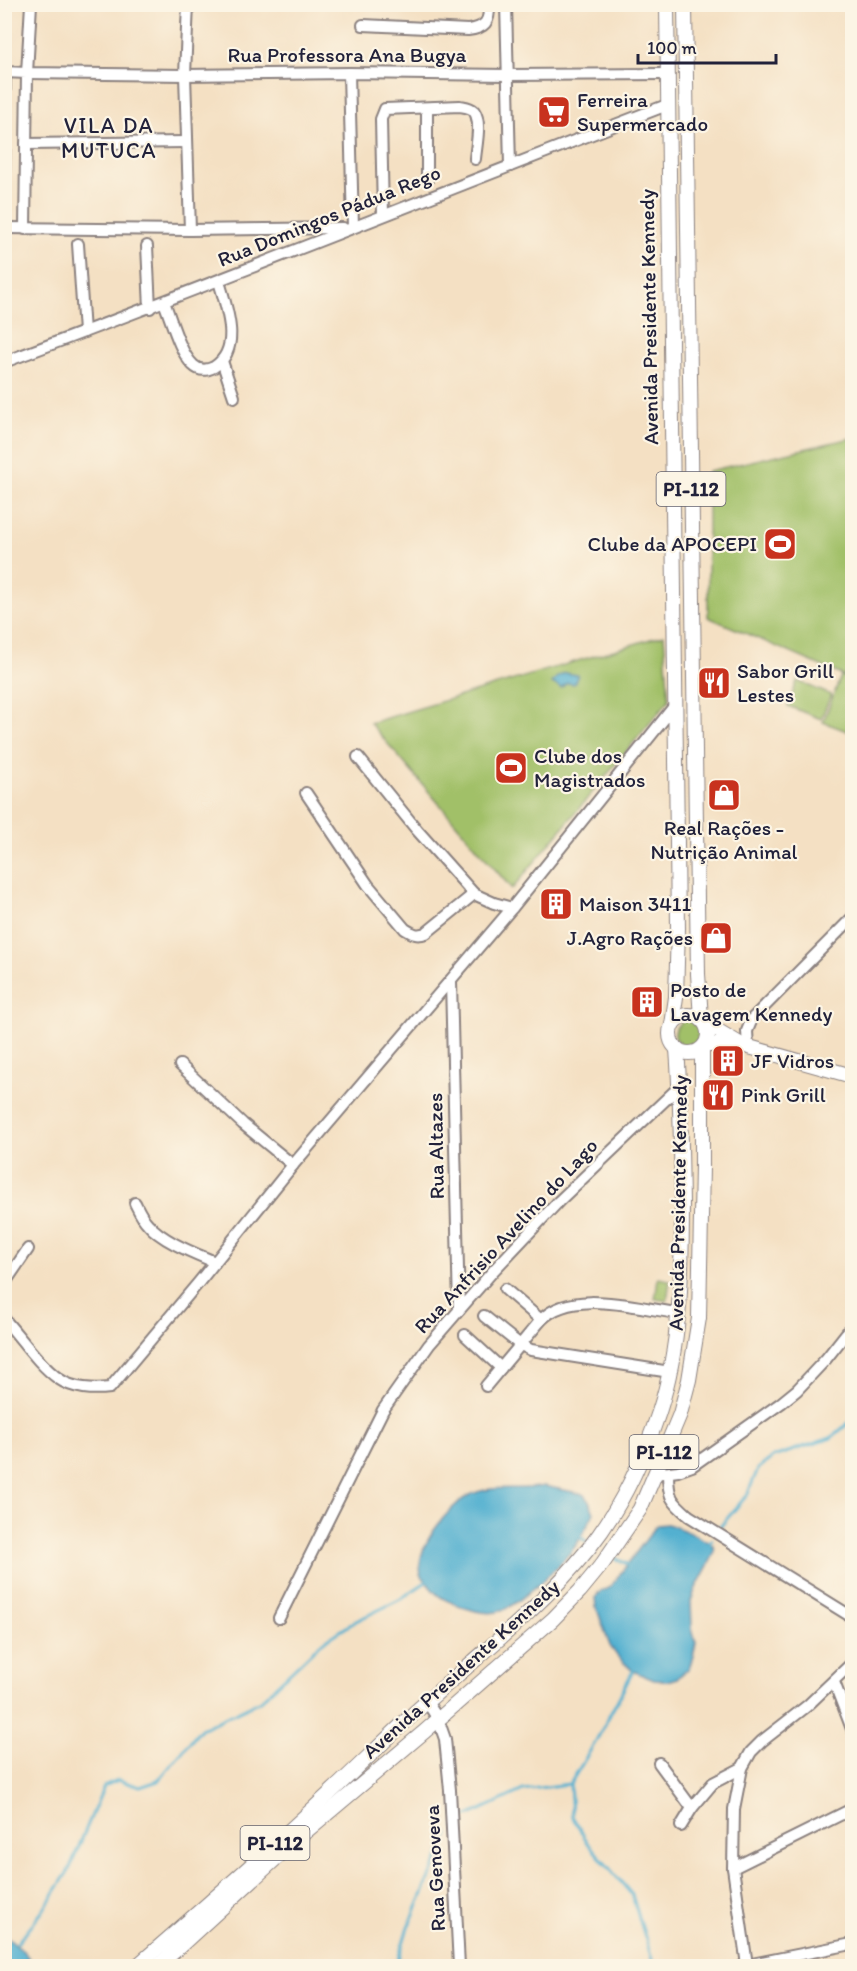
<svg xmlns="http://www.w3.org/2000/svg" width="857" height="1971" font-family="Itim,sans-serif">
<style>
.green{fill:#a1c068;stroke:#627152;stroke-width:1.5}
.water{fill:#52b0d0;stroke:#3a6986;stroke-width:1.5}
.lines{fill:none;stroke-linecap:round;stroke-linejoin:round}
.stream{stroke:#52b0d0;stroke-width:3}
.minor-casing{stroke:#8b817f;stroke-width:14}
.major-casing{stroke:#8b817f;stroke-width:16}
.minor{stroke:#fff;stroke-width:10}
.major{stroke:#fff;stroke-width:14}
.labels{text-anchor:middle;stroke-width:4.5;stroke-linejoin:round;paint-order:stroke}
.shield{fill:#fcf5e5;stroke:#63616e;stroke-width:1.5}
.shield-label{font-size:20px;font-weight:bold;fill:#22223b}
.street-label{font-size:21px;fill:#22223b;stroke:#fcf5e5}
.poi-label{font-size:21px;fill:#22223b;stroke:#fcf5e5;text-anchor:start}
.neighbourhood-label{font-size:22px;letter-spacing:1.5px;fill:#22223b;stroke:#fcf5e5}
</style>
<rect width="100%" height="100%" fill="#fcf5e5"/>
<filter id="ink" filterUnits="userSpaceOnUse"><feTurbulence type="fractalNoise" baseFrequency=".0167" numOctaves="2"/><feDisplacementMap in="SourceGraphic" scale="12" xChannelSelector="R" yChannelSelector="G"/><feConvolveMatrix kernelMatrix="1 2 1 2 8 2 1 2 1" color-interpolation-filters="sRGB"/></filter>
<filter id="wash" filterUnits="userSpaceOnUse"><feTurbulence type="fractalNoise" baseFrequency=".008" numOctaves="4" result="noise"/><feDisplacementMap in="SourceGraphic" scale="24" xChannelSelector="R" yChannelSelector="G"/><feGaussianBlur stdDeviation="1.35" result="paint"/><feColorMatrix in="noise" values="0 0 0 0 0 0 0 0 0 0 0 0 0 0 0 0 0 1.4 0 .05"/><feComposite in="paint" operator="in"/></filter>
<g filter="url(#wash)">
<rect width="100%" height="100%" fill="#f4e0c3"/>
<g class="green">
<polygon points="852,438 852,733 823,722 841,676 849,678 708,617 708,471"/>
<polygon points="664,635 669,700 512,889 370,723"/>
<polygon points="797,681 831,695 821,719 788,706"/>
<circle cx="689" cy="1034" r="14"/>
<polygon points="658,1278 670,1280 667,1301 655,1299"/>
</g>
<g class="water">
<polygon points="565,673 578,675 574,684 567,683 561,688 552,683 557,677"/>
<path d="M544,1486L583,1494L590,1503L594,1513C588,1524 583,1535 576,1545C565,1561 516,1609 497,1612C484,1615 470,1610 458,1605C442,1599 436,1596 426,1581C424,1579 422,1576 421,1574C414,1549 448,1507 468,1496C492,1483 519,1492 544,1486Z"/>
<path d="M667,1524C677,1527 706,1539 712,1545C716,1548 714,1549 714,1554L695,1590L691,1601L692,1628L696,1642L693,1656L689,1668L677,1678L667,1681L654,1680L633,1671L618,1657L610,1646L596,1606L595,1598L600,1592L610,1587L657,1525Z"/>
<polygon points="5,1936 23,1951 34,1964 34,1966 5,1966"/>
</g>
<g class="lines">
<g class="stream">
<polyline points="720,1527 747,1495 758,1469 773,1457 831,1438 852,1420"/>
<polyline points="580,1537 587,1542"/>
<polyline points="709,1543 712,1540"/>
<polyline points="613,1557 627,1564"/>
<polyline points="633,1671 596,1741 570,1784 572,1816 588,1843 632,1895 654,1966"/>
<polyline points="455,1827 460,1820 523,1790 569,1784"/>
<polyline points="17,1943 42,1912 69,1870 104,1786 118,1780 140,1787 158,1781 201,1729 260,1701 320,1644 356,1621 399,1600 426,1582"/>
<polyline points="396,1966 407,1930 449,1834"/>
</g>
</g>
</g>
<g filter="url(#ink)">
<g class="lines">
<defs>
<g id="minor">
<polyline points="31,4 27,73 185,75 349,73 508,75 667,74"/>
<polyline points="188,4 185,75 190,230"/>
<polyline points="506,4 510,166"/>
<path d="M363,25L468,30C485,28 490,22 489,4"/>
<polyline points="4,72 27,73 25,229"/>
<polyline points="349,73 353,227"/>
<polyline points="26,144 186,142"/>
<polyline points="427,180 427,108"/>
<polyline points="4,188 5,72"/>
<path d="M383,215L381,119L385,109L460,106C465,107 470,107 474,111C482,122 476,146 475,159"/>
<polyline points="4,228 190,230 343,228"/>
<polyline points="78,244 84,332"/>
<polyline points="147,246 150,308"/>
<path d="M164,302C171,319 180,353 193,365C199,371 206,371 214,367C243,349 226,307 219,281"/>
<polyline points="222,361 234,397"/>
<path d="M4,362C227,279 446,190 667,105"/>
<polyline points="358,757 417,830 474,894 494,903 512,908"/>
<path d="M306,793L368,885L405,929C413,934 417,936 426,933L474,894"/>
<polyline points="451,981 459,1310"/>
<polyline points="748,1047 747,1031 752,1019 852,918"/>
<polyline points="180,1065 243,1124 293,1165"/>
<path d="M135,1203C139,1211 142,1218 148,1224C162,1241 194,1253 215,1262"/>
<polyline points="4,1284 28,1249"/>
<polyline points="505,1289 541,1320"/>
<polyline points="484,1316 519,1344 531,1350 670,1372"/>
<path d="M4,1319C21,1338 39,1365 59,1379C73,1389 94,1390 110,1388L199,1282L293,1165L512,908L676,704"/>
<polyline points="465,1335 501,1368"/>
<path d="M486,1386L541,1320C572,1287 639,1309 678,1313"/>
<path d="M668,1473C668,1497 671,1501 689,1516L852,1617"/>
<polyline points="655,1474 678,1471 692,1466 781,1403 797,1390 826,1359 852,1326"/>
<polyline points="279,1618 383,1410 429,1345 494,1270 559,1201 680,1086"/>
<polyline points="834,1682 852,1729"/>
<polyline points="427,1702 438,1719 445,1739 450,1790 459,1966"/>
<polyline points="659,1763 692,1808"/>
<polyline points="681,1826 692,1808 713,1783 742,1768"/>
<polyline points="733,1868 852,1809"/>
<polyline points="747,1965 733,1868 734,1809 742,1768 751,1752 762,1741 807,1706 852,1663"/>
<polyline points="742,1966 852,1944"/>
</g>
<g id="major">
<polyline points="667,4 678,928 676,997 672,1025"/>
<polyline points="685,4 698,974 701,1018"/>
<circle cx="689" cy="1034" r="19"/>
<polyline points="705,1023 740,1044"/>
<polyline points="706,1045 742,1045 852,1076"/>
<path d="M137,1966C197,1914 257,1861 316,1806C348,1777 379,1746 411,1716C471,1661 538,1612 589,1548C621,1508 643,1460 659,1412C681,1345 682,1273 682,1203C681,1152 681,1100 677,1049"/>
<polyline points="158,1966 297,1839 424,1732 553,1619 580,1591 603,1563 640,1509 655,1474 680,1414 689,1380 699,1318 702,1166 702,1049"/>
</g>
</defs>
<use href="#minor" class="minor-casing"/>
<use href="#major" class="major-casing"/>
<use href="#minor" class="minor"/>
<use href="#major" class="major"/>
</g>
</g>
<defs>
<symbol id="supermarket-square" viewBox="-11 -11 22 22"><rect x="-9" y="-9" width="18" height="18" rx="4" fill="#c8321e" stroke="#fcf5e5"/><path d="M-6-5.5h2.5l.6 2H6L4.5 2H-2.5L-4.4-4H-6ZM-1.5 3.2a1.3 1.3 0 1 0 .1 0ZM3 3.2a1.3 1.3 0 1 0 .1 0Z" fill="#fff"/></symbol>
<symbol id="stadium-square" viewBox="-11 -11 22 22"><rect x="-9" y="-9" width="18" height="18" rx="4" fill="#c8321e" stroke="#fcf5e5"/><path d="M0-5a6.5 5 0 1 0 0 10a6.5 5 0 1 0 0-10ZM-3.5-1.8h7v3.6h-7Z" fill="#fff"/></symbol>
<symbol id="restaurant-square" viewBox="-11 -11 22 22"><rect x="-9" y="-9" width="18" height="18" rx="4" fill="#c8321e" stroke="#fcf5e5"/><path d="M-5-6h1v4h1v-4h1v4h1v-4h1v5L-1.5 .5V6h-2V.5L-5-1ZM5-6V6H3V1.5H1.5Q1.5-4 5-6Z" fill="#fff"/></symbol>
<symbol id="shop-square" viewBox="-11 -11 22 22"><rect x="-9" y="-9" width="18" height="18" rx="4" fill="#c8321e" stroke="#fcf5e5"/><path d="M-5-2.5h2.3a2.7 3.5 0 0 1 5.4 0H5L5.5 6h-11ZM-1.5-2.5h3a1.5 2.3 0 0 0-3 0Z" fill="#fff"/></symbol>
<symbol id="building-square" viewBox="-11 -11 22 22"><rect x="-9" y="-9" width="18" height="18" rx="4" fill="#c8321e" stroke="#fcf5e5"/><path d="M-4-6H4V6H1V3H-1V6H-4ZM-2.5-4.3h1.7v1.8h-1.7ZM.8-4.3h1.7v1.8H.8ZM-2.5-1h1.7V.8h-1.7ZM.8-1h1.7V.8H.8Z" fill="#fff"/></symbol>
</defs>
<g fill-rule="evenodd">
<use href="#supermarket-square" x="535" y="93" width="38" height="38"/>
<use href="#stadium-square" x="761" y="525" width="38" height="38"/>
<use href="#restaurant-square" x="695" y="664" width="38" height="38"/>
<use href="#stadium-square" x="492" y="749" width="38" height="38"/>
<use href="#shop-square" x="705" y="776" width="38" height="38"/>
<use href="#building-square" x="537" y="885" width="38" height="38"/>
<use href="#shop-square" x="697" y="919" width="38" height="38"/>
<use href="#building-square" x="628" y="983" width="38" height="38"/>
<use href="#building-square" x="709" y="1042" width="38" height="38"/>
<use href="#restaurant-square" x="699" y="1076" width="38" height="38"/>
</g>
<g class="labels">
<g class="shield">
<rect x="656.5" y="472" width="69" height="34" rx="4.5"/>
<rect x="629.5" y="1435" width="69" height="34" rx="4.5"/>
<rect x="240.5" y="1826" width="69" height="34" rx="4.5"/>
</g>
<g class="shield-label">
<text x="691" y="496">PI-112</text>
<text x="664" y="1459">PI-112</text>
<text x="275" y="1850">PI-112</text>
</g>
<g class="street-label">
<text x="347" y="62">Rua Professora Ana Bugya</text>
<text transform="translate(329 216) rotate(-22)" y="7">Rua Domingos Pádua Rego</text>
<text transform="translate(649 317) rotate(-91)" y="7">Avenida Presidente Kennedy</text>
<text transform="translate(436 1146) rotate(-91)" y="7">Rua Altazes</text>
<text transform="translate(678 1203) rotate(-89)" y="7">Avenida Presidente Kennedy</text>
<text transform="translate(506 1236) rotate(-47)" y="7">Rua Anfrisio Avelino do Lago</text>
<text transform="translate(461 1669) rotate(-42)" y="7">Avenida Presidente Kennedy</text>
<text transform="translate(435 1868) rotate(-93)" y="7">Rua Genoveva</text>
</g>
<g class="poi-label">
<text x="577" y="107">Ferreira<tspan x="577" dy="24">Supermercado</tspan></text>
<text x="757" y="551" text-anchor="end">Clube da APOCEPI</text>
<text x="737" y="678">Sabor Grill<tspan x="737" dy="24">Lestes</tspan></text>
<text x="534" y="763">Clube dos<tspan x="534" dy="24">Magistrados</tspan></text>
<text x="724" y="835" text-anchor="middle">Real Rações -<tspan x="724" dy="24">Nutrição Animal</tspan></text>
<text x="579" y="911">Maison 3411</text>
<text x="693" y="945" text-anchor="end">J.Agro Rações</text>
<text x="670" y="997">Posto de<tspan x="670" dy="24">Lavagem Kennedy</tspan></text>
<text x="751" y="1068">JF Vidros</text>
<text x="741" y="1102">Pink Grill</text>
</g>
<g class="neighbourhood-label">
<text x="109" y="133">VILA DA<tspan x="109" dy="25">MUTUCA</tspan></text>
</g>
</g>
<rect width="857" height="1971" fill="none" stroke="#fcf5e5" stroke-width="24"/>
<path d="M638 54v9h138v-9" fill="none" stroke="#22223b" stroke-width="3"/>
<text x="647" y="54" font-size="18" fill="#22223b" stroke="#fcf5e5" stroke-width="4.5" paint-order="stroke">100 m</text>
</svg>
